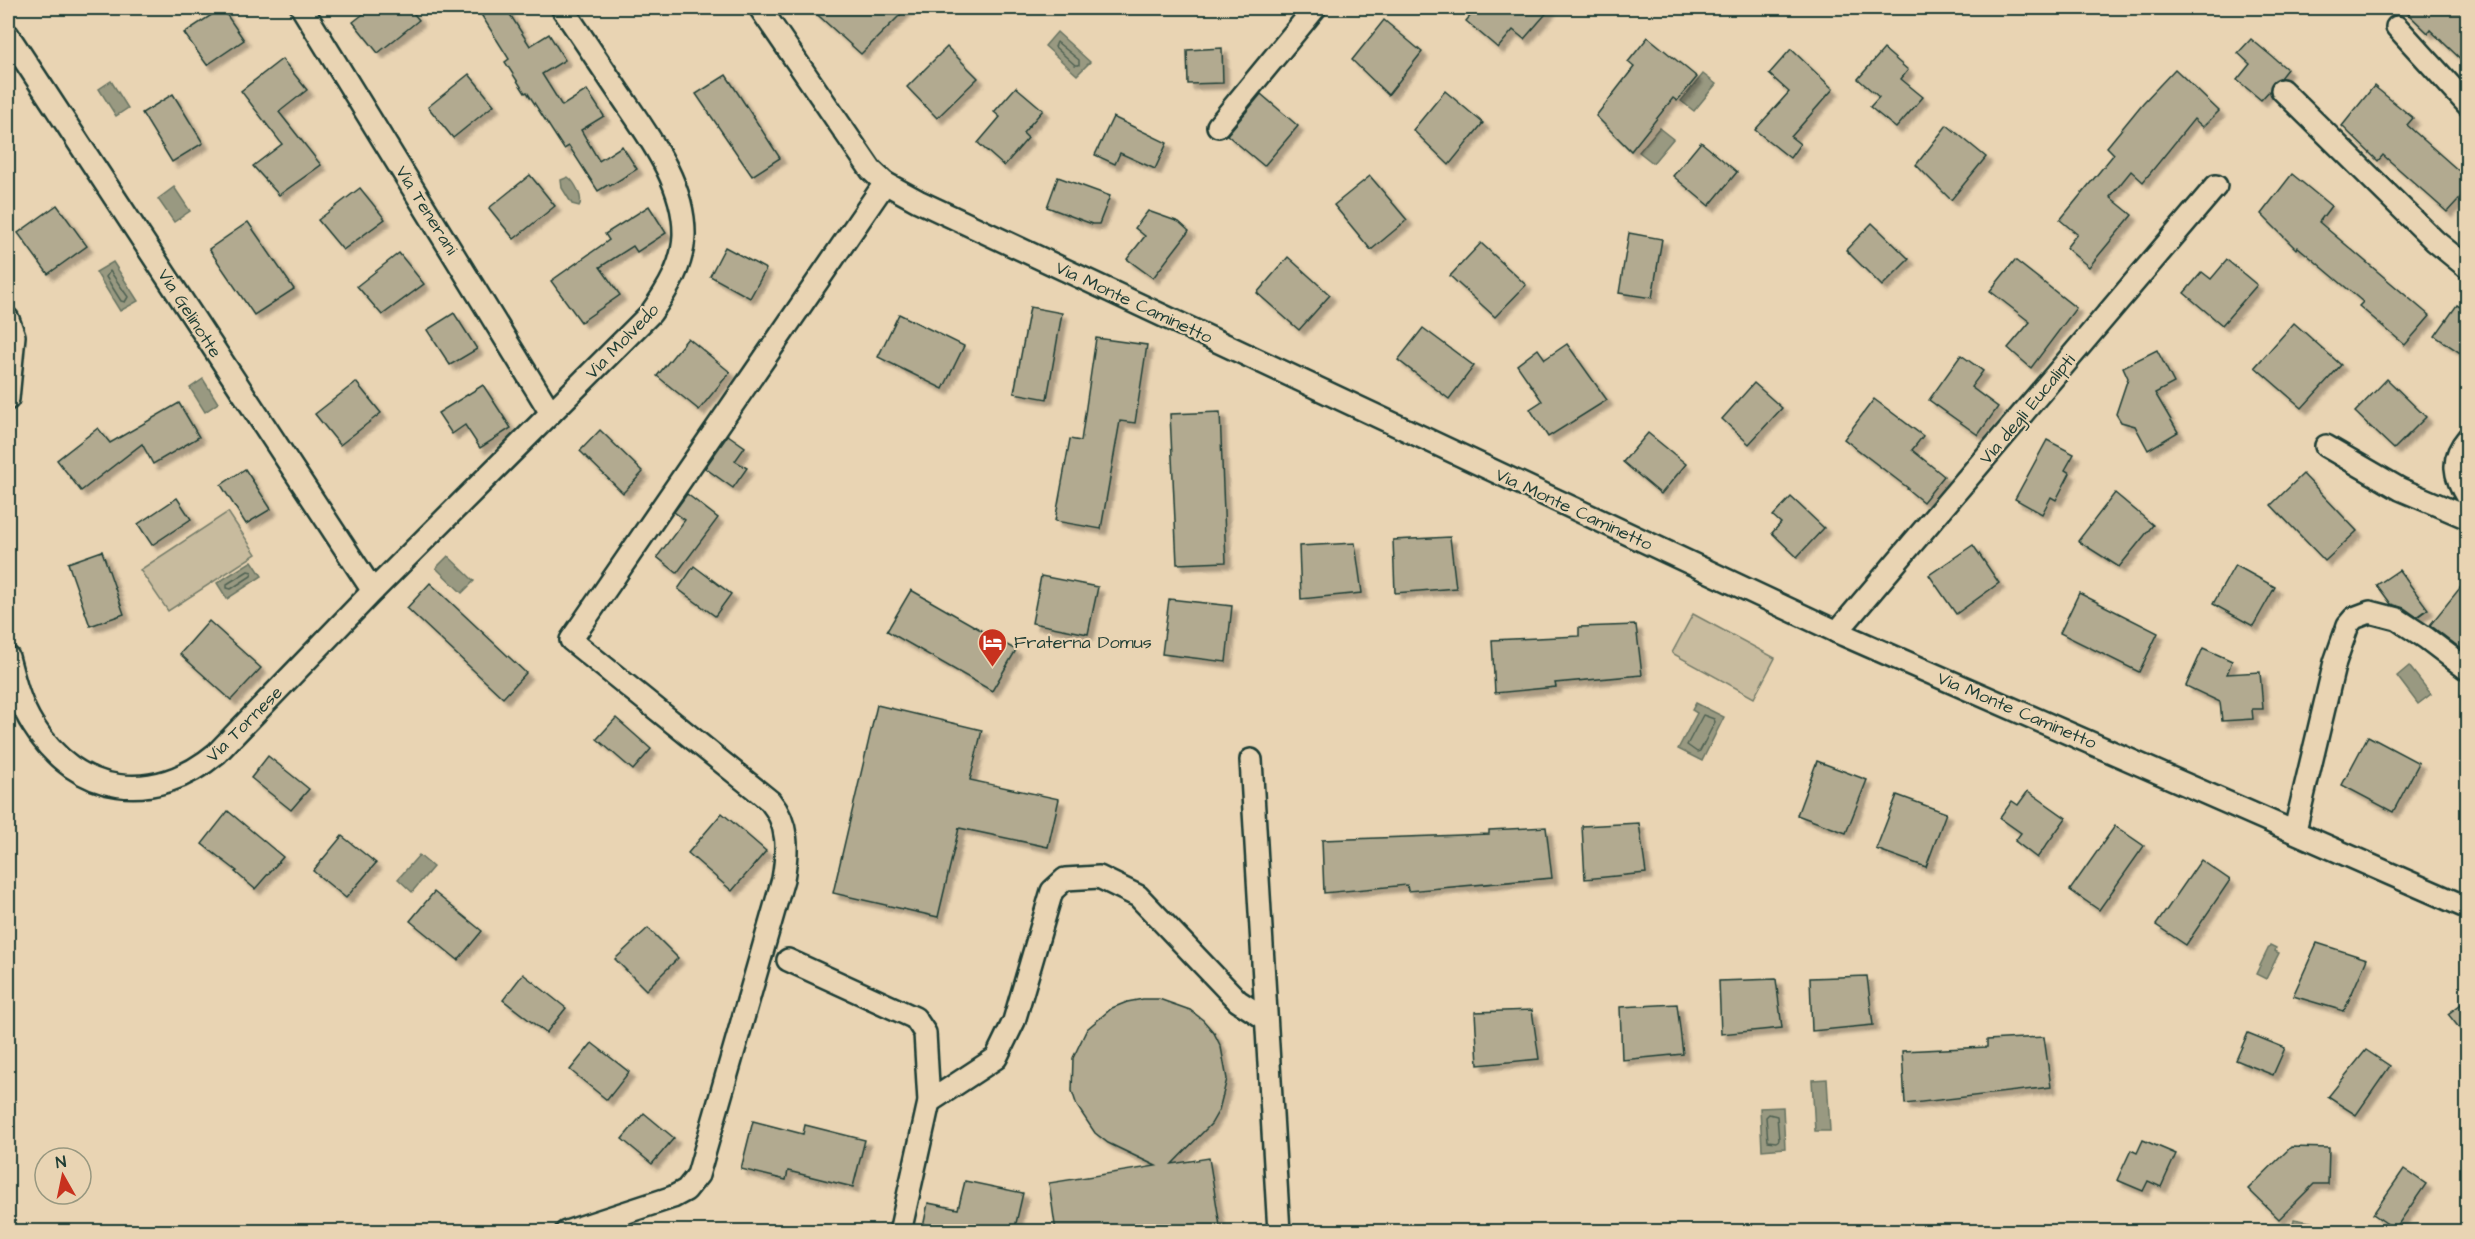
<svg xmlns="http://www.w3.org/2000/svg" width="2475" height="1239" font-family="'Architects Daughter',sans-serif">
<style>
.green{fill:#c8bb9e;stroke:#747c69;stroke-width:1.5}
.water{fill:#999981;stroke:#687462;stroke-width:1.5}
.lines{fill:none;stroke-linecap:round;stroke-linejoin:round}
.shore{stroke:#506253;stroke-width:1.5}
.building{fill:#b2aa90;stroke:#1f3d34;stroke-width:1.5;filter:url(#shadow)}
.street-casing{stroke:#1f3d34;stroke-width:26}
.street{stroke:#e9d4b3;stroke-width:21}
.labels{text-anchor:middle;stroke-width:4.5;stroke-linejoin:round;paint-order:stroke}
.street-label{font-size:18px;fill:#1f3d34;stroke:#e9d4b3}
.poi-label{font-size:18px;fill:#1f3d34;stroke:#e9d4b3;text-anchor:start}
</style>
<defs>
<filter id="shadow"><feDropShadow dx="5.5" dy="5.5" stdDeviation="1.5" flood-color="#0004"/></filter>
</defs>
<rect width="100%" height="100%" fill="#e9d4b3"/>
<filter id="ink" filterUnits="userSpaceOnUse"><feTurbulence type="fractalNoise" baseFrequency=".0167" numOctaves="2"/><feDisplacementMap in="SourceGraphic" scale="12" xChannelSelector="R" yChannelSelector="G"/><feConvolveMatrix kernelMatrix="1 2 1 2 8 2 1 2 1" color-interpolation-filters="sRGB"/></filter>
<g filter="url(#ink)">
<g class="green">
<polygon points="228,512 256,554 168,611 140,570"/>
<polygon points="1693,614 1775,658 1754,698 1672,653"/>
</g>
<g class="water">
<polygon points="1057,32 1090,62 1077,75 1045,46"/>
<polygon points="1703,74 1716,84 1694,111 1681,101"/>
<polygon points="111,81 128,108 116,116 99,89"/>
<polygon points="1659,128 1673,139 1653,163 1639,152"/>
<path d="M568,177C575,182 584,199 579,206L572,204L562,188L561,180Z"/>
<polygon points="174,187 190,211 174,222 158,199"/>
<polygon points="113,262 138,301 120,311 96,272"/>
<polygon points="203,379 218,403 205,412 190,388"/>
<polygon points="448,556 474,581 462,593 436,568"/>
<polygon points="252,561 262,576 227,599 217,583"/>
<polygon points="2409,666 2431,694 2418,704 2397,676"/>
<polygon points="1696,703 1724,717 1702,761 1678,749 1697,713 1692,710"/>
<polygon points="419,855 433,867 412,892 398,879"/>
<polygon points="2270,945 2276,948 2275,951 2279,953 2266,979 2256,974"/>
<polygon points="1827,1079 1830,1131 1815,1131 1812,1080"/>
<polygon points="1783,1107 1785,1148 1762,1150 1760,1108"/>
<polygon points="2294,1219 2332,1226 2331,1231 2291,1231"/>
</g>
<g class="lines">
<g class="shore">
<polygon points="1057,42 1079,60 1079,65 1075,65 1055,47"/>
<polygon points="110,271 128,297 125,302 121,301 106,277"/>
<polygon points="248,571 252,572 251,576 231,589 227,588 227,584"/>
<polygon points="1703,715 1714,719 1715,722 1700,751 1697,752 1687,745"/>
<polygon points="1769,1114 1777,1116 1779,1140 1776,1142 1768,1141 1766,1117"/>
</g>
</g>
<g class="building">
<polygon points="222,8 244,40 207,65 184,33"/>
<polygon points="371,8 409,8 419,20 378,53 353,22"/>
<polygon points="477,8 506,8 530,46 549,34 565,60 542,74 562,106 587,90 604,116 581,130 599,161 622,146 637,169 610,186 609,184 598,191 569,146 564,149 527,92 525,93 505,62 509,59"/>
<polygon points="810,8 907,8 861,54"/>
<polygon points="1477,8 1551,8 1524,39 1513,30 1498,48 1466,21"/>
<polygon points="2402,8 2468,8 2468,66 2430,30 2428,33"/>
<polygon points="1384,20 1422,52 1388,95 1352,60"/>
<polygon points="1648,37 1697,77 1677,101 1673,98 1631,151 1596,116 1634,67 1628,62"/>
<polygon points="2251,39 2287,69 2280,78 2273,82 2270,90 2261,100 2237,80 2250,64 2238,53"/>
<polygon points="947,47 978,78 937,118 907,87"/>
<polygon points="1222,48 1223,83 1188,84 1187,50"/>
<polygon points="1791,49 1833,89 1791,137 1800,144 1790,158 1755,130 1789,92 1769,74"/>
<polygon points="1884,49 1908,70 1901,79 1923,97 1896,128 1870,107 1879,97 1858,79"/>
<polygon points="282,59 307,90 279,112 321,165 279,195 253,166 282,144 241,91"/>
<polygon points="2175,69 2219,111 2203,127 2194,119 2143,182 2131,171 2110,197 2132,215 2089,267 2066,248 2077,234 2060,220 2114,154 2107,147 2143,103"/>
<polygon points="469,74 494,105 453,138 428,107"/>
<polygon points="726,75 780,158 752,176 696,94"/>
<polygon points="2374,86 2413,118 2407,125 2468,179 2468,189 2447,212 2383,155 2378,161 2342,126"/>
<polygon points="1016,87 1043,110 1023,133 1028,138 1004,166 978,143 1000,117 994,112"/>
<polygon points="1445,91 1483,123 1449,165 1413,130"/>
<polygon points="173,94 203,143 172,162 142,113"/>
<polygon points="1261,94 1298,126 1264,166 1227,135"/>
<polygon points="1113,117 1167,143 1155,169 1120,153 1115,164 1095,155"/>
<polygon points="1947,125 1986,157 1951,200 1916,165"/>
<polygon points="1701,142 1737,172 1709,206 1673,176"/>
<polygon points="2292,174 2331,206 2319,222 2430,316 2405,345 2359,306 2363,302 2298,247 2296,249 2261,214"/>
<polygon points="530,175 555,206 514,239 489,208"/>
<polygon points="1370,176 1407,220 1371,250 1334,205"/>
<polygon points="1058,177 1110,196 1099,224 1092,224 1047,207"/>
<polygon points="360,188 385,219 343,250 318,220"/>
<polygon points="57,205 87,246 48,274 18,233"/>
<polygon points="649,206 666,233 637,252 633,246 600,267 620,295 581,322 551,281 609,240 605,234"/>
<polygon points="1148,211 1179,222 1189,231 1153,278 1127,259 1145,236 1135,228"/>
<polygon points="248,222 294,289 254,315 209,249"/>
<polygon points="1872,223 1909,259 1882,286 1846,250"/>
<polygon points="1629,233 1662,239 1652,298 1619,293"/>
<polygon points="1481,243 1526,285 1495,317 1450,276"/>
<polygon points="725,247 766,269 750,298 710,276"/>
<polygon points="399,253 424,284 382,315 357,286"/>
<polygon points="1288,257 1330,295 1299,330 1257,293"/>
<polygon points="2015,260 2076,308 2031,368 2008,348 2030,322 1990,291"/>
<polygon points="2227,260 2257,285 2222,325 2184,293 2202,272 2211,279"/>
<polygon points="2457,305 2468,312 2468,358 2435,336"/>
<polygon points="1030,307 1062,313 1047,399 1014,393"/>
<polygon points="454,313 477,349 450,365 427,330"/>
<polygon points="899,314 964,346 943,389 878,357"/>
<polygon points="2294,323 2341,365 2302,408 2255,367"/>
<polygon points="1423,328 1474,366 1449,399 1398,360"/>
<polygon points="688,338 730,372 699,410 657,376"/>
<polygon points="1096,338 1147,345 1135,423 1120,421 1101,529 1055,521 1070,439 1081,441"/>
<polygon points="1567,344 1607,400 1548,437 1530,409 1542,401 1517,365 1538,349 1545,359"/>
<polygon points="2157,350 2174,383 2155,393 2178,432 2148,450 2135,426 2121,422 2116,414 2128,378 2123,367"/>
<polygon points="1961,355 1983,371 1971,387 1998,407 1978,435 1929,400"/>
<polygon points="2387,379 2426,417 2394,449 2355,412"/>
<polygon points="356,382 381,413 340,445 315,414"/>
<polygon points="1754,383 1782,408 1749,444 1722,419"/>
<polygon points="483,385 511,428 480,448 465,425 452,434 438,413"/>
<polygon points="1874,399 1923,436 1912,450 1944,476 1923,502 1907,489 1908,488 1844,439"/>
<polygon points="179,403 199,437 153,464 142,444 81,491 57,460 98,428 110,443"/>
<polygon points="1220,412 1226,562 1177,564 1170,414"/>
<polygon points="600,430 643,472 623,493 580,451"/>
<polygon points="1648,433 1686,464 1661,494 1623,462"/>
<polygon points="728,435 745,447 735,461 747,468 733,488 705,468"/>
<polygon points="2047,440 2074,454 2065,470 2070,473 2056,500 2051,497 2042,514 2015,499"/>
<polygon points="245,469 271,509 246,524 221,485"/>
<polygon points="2303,474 2357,531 2325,561 2271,505"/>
<polygon points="2115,493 2153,525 2119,567 2078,541"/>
<polygon points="687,494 718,518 677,573 657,557 685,520 674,512"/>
<polygon points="1791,497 1824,528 1797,557 1772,533 1781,523 1773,516"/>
<polygon points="177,498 191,519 152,545 138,524"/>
<polygon points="1450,537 1456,588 1395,593 1393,540"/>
<polygon points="1355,543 1362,593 1301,599 1299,546"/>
<polygon points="1973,545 1999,583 1956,614 1929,575"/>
<polygon points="102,551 124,614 90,626 68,563"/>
<polygon points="2235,565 2275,587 2253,626 2213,604"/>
<polygon points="694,566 731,594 715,616 678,589"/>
<polygon points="2399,570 2428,609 2417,617 2404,608 2391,604 2377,585"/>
<polygon points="1041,576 1098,587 1088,634 1032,623"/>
<polygon points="2468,578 2468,654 2430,625"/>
<polygon points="430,583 526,673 503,698 407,608"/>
<polygon points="911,590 1016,650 992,691 887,631"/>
<polygon points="2079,593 2158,633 2139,672 2060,633"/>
<polygon points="1169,599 1232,606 1226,662 1162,654"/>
<polygon points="209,621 261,668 231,700 180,654"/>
<polygon points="1636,625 1642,675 1555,683 1556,687 1495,693 1492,640 1579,636 1579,627"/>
<polygon points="2203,648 2232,661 2227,674 2260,672 2263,709 2252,709 2253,719 2222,721 2220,702 2186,686"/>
<polygon points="877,705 982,730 970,780 1059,799 1048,847 959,828 938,917 833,893"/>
<polygon points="616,718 651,749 633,770 597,739"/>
<polygon points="2368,736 2419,763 2393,812 2342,785"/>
<polygon points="268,756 309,789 291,810 251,778"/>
<polygon points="1817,761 1867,780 1846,833 1797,815"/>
<polygon points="2028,791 2066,818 2037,858 2015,841 2021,833 2000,818 2012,801 2018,805"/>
<polygon points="1897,795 1946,813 1926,867 1876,849"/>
<polygon points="228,811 283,857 255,889 235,872 237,871 202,844"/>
<polygon points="722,813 766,851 732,891 688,853"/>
<polygon points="1639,823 1646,873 1585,879 1582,826"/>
<polygon points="2115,826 2144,846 2099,910 2070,890"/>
<polygon points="1546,827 1552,878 1408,891 1407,885 1324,893 1322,840 1489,834 1489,830"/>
<polygon points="342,836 376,863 346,898 313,871"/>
<polygon points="2201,860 2230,880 2186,945 2156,925"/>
<polygon points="434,892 482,931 458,960 410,921"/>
<polygon points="648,928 678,958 646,990 615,959"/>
<polygon points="2317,943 2367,959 2344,1011 2293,996"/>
<polygon points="523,974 566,1008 546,1033 503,1000"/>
<polygon points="1867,976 1873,1025 1812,1031 1810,978"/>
<polygon points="1776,979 1782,1028 1721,1034 1719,981"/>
<polygon points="1143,999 1159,999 1190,1010 1203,1020 1214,1033 1221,1047 1227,1079 1219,1110 1211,1124 1172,1164 1209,1158 1221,1232 1056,1232 1049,1183 1156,1166 1108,1143 1095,1133 1077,1106 1072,1091 1073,1058 1087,1029 1112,1008 1127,1002"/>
<polygon points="2468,999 2468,1039 2448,1014"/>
<polygon points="1677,1004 1683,1054 1622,1060 1620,1007"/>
<polygon points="1532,1010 1539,1059 1478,1065 1475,1012"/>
<polygon points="2248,1033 2285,1048 2273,1075 2236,1060"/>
<polygon points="2044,1037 2051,1087 1905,1104 1902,1051 1987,1047 1987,1040"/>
<polygon points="592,1043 629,1072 607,1100 570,1070"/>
<polygon points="2366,1050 2390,1066 2356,1115 2328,1097"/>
<polygon points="644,1113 674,1138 652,1164 622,1139"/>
<polygon points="753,1121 803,1134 805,1125 865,1140 853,1187 788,1171 786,1180 741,1169"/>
<polygon points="2143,1140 2176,1154 2161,1187 2148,1181 2143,1191 2117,1180 2131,1150 2137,1153"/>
<polygon points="2291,1147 2329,1148 2328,1184 2314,1184 2279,1219 2248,1189"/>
<polygon points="2404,1169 2426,1184 2395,1229 2373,1214"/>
<polygon points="965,1181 1023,1193 1014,1232 922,1232 928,1203 958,1209"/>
</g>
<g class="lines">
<defs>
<g id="street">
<polyline points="302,8 551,413"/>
<polyline points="760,8 871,170 885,183 918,201 1844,635 2468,908"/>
<polyline points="2397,27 2468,105"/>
<polyline points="8,35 373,591"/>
<polyline points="2282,90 2435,241 2468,268"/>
<polyline points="1218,126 1315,8"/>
<polyline points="8,319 14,336 8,399"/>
<path d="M2468,438C2450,459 2454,476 2468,499"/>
<polyline points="2326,446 2400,489 2468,518"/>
<polyline points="1837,632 2216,186"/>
<path d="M8,657C14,680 20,705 33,725C77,796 154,806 217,753L373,591L651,313C668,289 683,265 684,235C685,182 646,133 618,91C599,63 581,35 562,8"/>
<polyline points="1251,760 1279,1232"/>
<polyline points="2295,830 2335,662 2348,625 2354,618 2370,612 2397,619 2426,638 2468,670"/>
<polyline points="788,960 915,1018 925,1033 929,1102 996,1058 1014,1021 1052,891 1065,879 1099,877 1138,896 1238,1001 1266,1019"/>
<path d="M566,1232L673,1197L686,1190L698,1175L783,879C788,850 789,824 770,801L571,640L885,183"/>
<polyline points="900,1232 929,1102"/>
</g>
</defs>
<use href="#street" class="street-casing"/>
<use href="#street" class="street"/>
</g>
</g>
<defs>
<symbol id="hotel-pin" viewBox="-11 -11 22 30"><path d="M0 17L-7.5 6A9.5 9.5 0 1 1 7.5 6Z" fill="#c8321e" stroke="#e9d4b3"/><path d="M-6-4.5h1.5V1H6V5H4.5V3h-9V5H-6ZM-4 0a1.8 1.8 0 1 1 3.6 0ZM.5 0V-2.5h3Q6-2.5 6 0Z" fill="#fff"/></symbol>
</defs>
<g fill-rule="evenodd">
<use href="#hotel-pin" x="976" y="626" width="33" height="45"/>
</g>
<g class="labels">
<g class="street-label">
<text transform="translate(427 210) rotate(58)" y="6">Via Tenerani</text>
<text transform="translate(1134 302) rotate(25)" y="6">Via Monte Caminetto</text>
<text transform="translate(190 313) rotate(57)" y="6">Via Gelinotte</text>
<text transform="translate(622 341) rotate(-46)" y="6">Via Molvedo</text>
<text transform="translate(2027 409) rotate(-50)" y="6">Via degli Eucalipti</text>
<text transform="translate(1574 509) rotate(25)" y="6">Via Monte Caminetto</text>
<text transform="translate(2017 710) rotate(23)" y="6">Via Monte Caminetto</text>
<text transform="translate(244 724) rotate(-45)" y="6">Via Tornese</text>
</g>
<g class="poi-label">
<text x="1014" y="648">Fraterna Domus</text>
</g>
</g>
<rect width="2475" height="1239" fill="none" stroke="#e9d4b3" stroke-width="30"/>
<rect x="15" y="15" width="2445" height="1209" fill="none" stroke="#1f3d34" stroke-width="2" filter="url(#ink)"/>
<g transform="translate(63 1176) rotate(351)"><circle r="28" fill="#e9d4b3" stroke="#989880" stroke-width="1.5"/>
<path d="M0-4.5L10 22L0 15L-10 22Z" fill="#c8321e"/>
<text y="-9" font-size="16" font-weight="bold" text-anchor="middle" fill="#1f3d34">N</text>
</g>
</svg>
